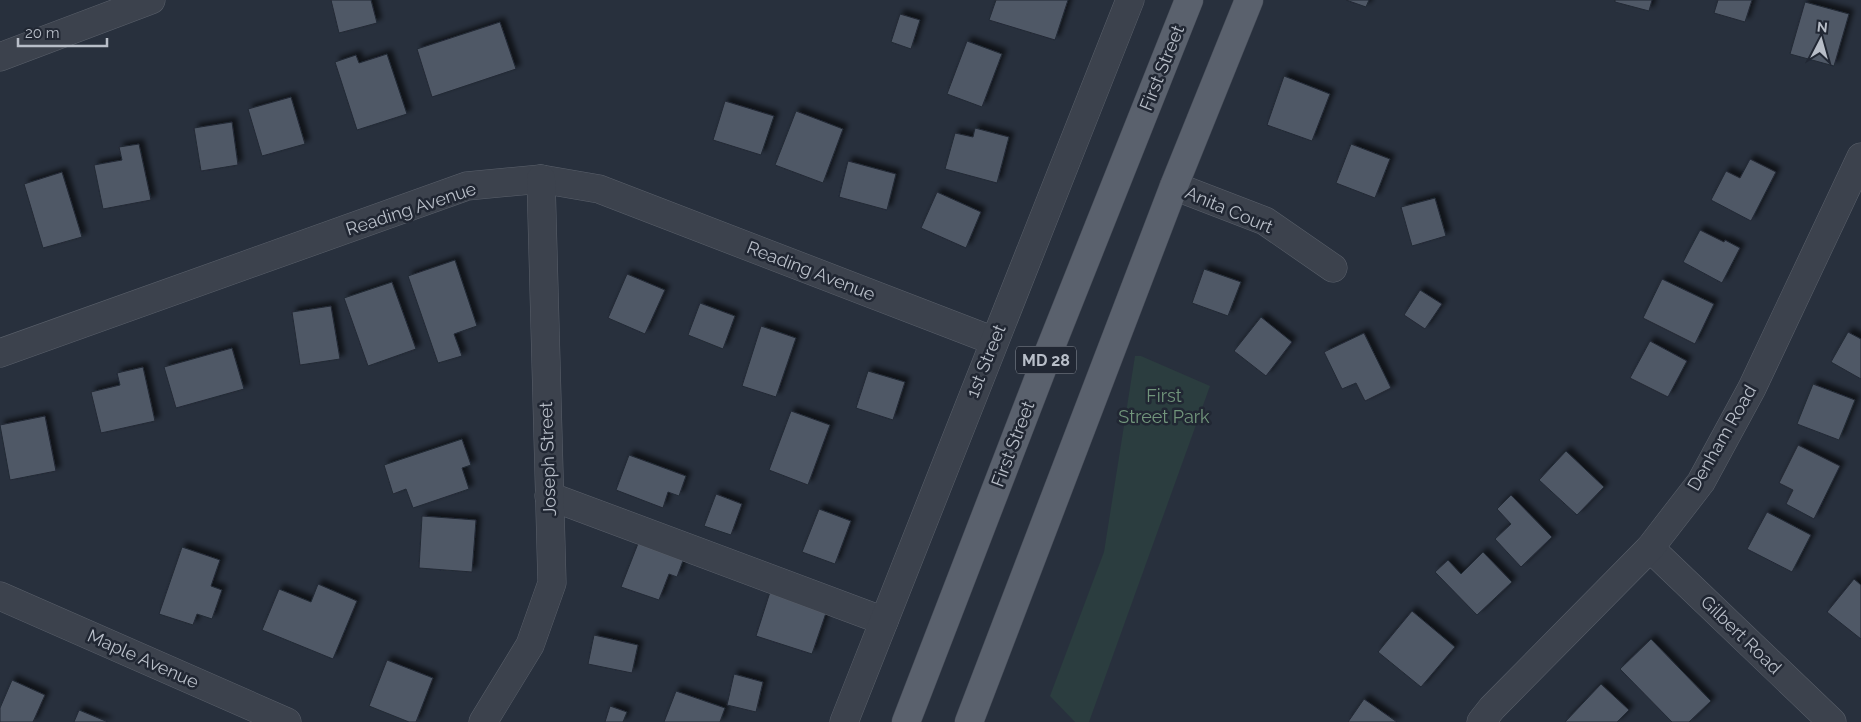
<svg xmlns="http://www.w3.org/2000/svg" width="1861" height="722" font-family="Raleway,sans-serif">
<style>
.green{fill:#2b3d3f}
.building{fill:#4f5866;stroke:#232935;filter:url(#shadow)}
.lines{fill:none;stroke-linecap:round;stroke-linejoin:round}
.minor-casing{stroke:#5a606b;stroke-width:29}
.major-casing{stroke:#454b57;stroke-width:29}
.minor{stroke:#3c424d;stroke-width:28}
.major{stroke:#5a616d;stroke-width:28}
.labels{text-anchor:middle;stroke-width:5;stroke-linejoin:round;paint-order:stroke}
.shield{fill:#212733;stroke:#8b919b;stroke-width:1}
.shield-label{font-size:16px;font-weight:bold;fill:#b8bec8}
.street-label{font-size:18px;fill:#b8bec8;stroke:#212733}
.park-label{font-size:18px;fill:#72967c;stroke:#212733}
</style>
<defs>
<filter id="shadow"><feDropShadow dx="4.5" dy="-4.5" stdDeviation="2.5" flood-color="#0009"/></filter>
</defs>
<rect width="100%" height="100%" fill="#28303d"/>
<polygon class="green" points="1135,356 1141,356 1210,386 1089,722 1075,722 1050,696 1104,552"/>
<g class="building">
<polygon points="331,0 371,0 377,23 339,33"/>
<polygon points="996,0 1068,0 1055,40 989,20"/>
<polygon points="1346,0 1369,0 1366,7"/>
<polygon points="1615,0 1652,0 1649,11 1615,2"/>
<polygon points="1718,0 1752,0 1745,22 1714,13"/>
<polygon points="1805,2 1849,14 1834,66 1790,54"/>
<polygon points="900,14 920,20 911,49 891,42"/>
<polygon points="500,22 516,69 432,97 417,49"/>
<polygon points="967,41 1002,54 982,107 947,94"/>
<polygon points="387,54 407,114 357,130 335,62 356,55 359,63"/>
<polygon points="1284,76 1330,94 1312,141 1267,125"/>
<polygon points="291,97 305,144 262,156 248,109"/>
<polygon points="725,101 774,116 761,155 713,140"/>
<polygon points="796,111 843,129 823,183 775,165"/>
<polygon points="232,122 238,165 201,171 194,128"/>
<polygon points="975,128 1009,137 997,183 945,169 955,133 973,137"/>
<polygon points="139,144 151,200 103,209 94,165 122,160 119,147"/>
<polygon points="1351,144 1390,159 1375,198 1336,183"/>
<polygon points="1750,159 1776,172 1751,221 1711,200 1726,171 1740,178"/>
<polygon points="848,161 896,174 887,210 839,197"/>
<polygon points="62,172 82,237 43,248 24,184"/>
<polygon points="937,192 981,212 966,248 921,228"/>
<polygon points="1435,198 1446,236 1412,246 1401,207"/>
<polygon points="1700,230 1724,242 1725,240 1740,248 1722,283 1683,262"/>
<polygon points="455,260 477,326 454,334 462,356 438,363 408,276"/>
<polygon points="1204,269 1241,282 1228,316 1192,303"/>
<polygon points="627,274 665,290 645,334 608,318"/>
<polygon points="1662,279 1714,304 1695,344 1643,318"/>
<polygon points="392,282 416,349 368,366 344,298"/>
<polygon points="1420,290 1442,304 1425,329 1404,315"/>
<polygon points="700,303 735,316 723,349 688,335"/>
<polygon points="331,306 340,359 300,365 292,312"/>
<polygon points="1261,317 1292,342 1266,376 1234,351"/>
<polygon points="761,326 796,338 776,397 742,386"/>
<polygon points="1848,332 1861,339 1861,379 1831,362"/>
<polygon points="1364,333 1391,388 1365,401 1356,383 1342,389 1324,352"/>
<polygon points="1650,341 1687,361 1668,397 1630,378"/>
<polygon points="232,348 244,389 176,408 164,367"/>
<polygon points="143,367 155,421 101,433 91,392 120,385 117,373"/>
<polygon points="868,371 905,382 893,420 856,408"/>
<polygon points="1813,384 1855,400 1839,440 1797,424"/>
<polygon points="791,411 830,425 808,485 769,470"/>
<polygon points="45,416 56,471 10,480 0,425"/>
<polygon points="462,439 471,465 462,468 469,489 413,508 406,489 393,494 384,465"/>
<polygon points="1798,445 1840,466 1814,519 1786,504 1793,490 1779,483"/>
<polygon points="1566,451 1604,487 1577,515 1539,480"/>
<polygon points="629,455 686,476 679,496 668,492 663,508 616,490"/>
<polygon points="716,494 742,504 731,535 704,526"/>
<polygon points="1511,495 1552,537 1521,567 1495,539 1511,524 1497,509"/>
<polygon points="819,509 851,521 835,564 802,552"/>
<polygon points="1767,512 1811,535 1792,572 1747,549"/>
<polygon points="422,516 476,520 472,572 419,568"/>
<polygon points="639,541 684,558 677,577 669,574 659,600 621,587"/>
<polygon points="182,547 220,560 211,586 222,590 212,619 197,614 193,625 159,614"/>
<polygon points="1483,552 1512,582 1477,615 1435,572 1448,560 1461,574"/>
<polygon points="1854,579 1861,585 1861,639 1827,612"/>
<polygon points="318,584 357,601 333,659 262,630 279,589 311,602"/>
<polygon points="770,592 827,610 812,654 756,636"/>
<polygon points="1412,611 1455,647 1421,687 1378,652"/>
<polygon points="594,635 638,645 632,673 588,664"/>
<polygon points="1651,639 1711,701 1689,722 1672,722 1620,669"/>
<polygon points="387,660 433,678 416,722 409,722 369,706"/>
<polygon points="734,674 763,682 756,712 727,705"/>
<polygon points="12,680 45,695 33,722 0,722 0,708"/>
<polygon points="1601,684 1629,710 1617,722 1565,722"/>
<polygon points="676,691 725,708 720,722 664,722"/>
<polygon points="1364,699 1397,722 1348,722"/>
<polygon points="610,706 627,712 623,722 605,722"/>
<polygon points="79,710 108,722 74,722"/>
</g>
<g class="lines">
<defs>
<g id="minor">
<polyline points="0,57 151,0"/>
<polyline points="1174,186 1265,221 1333,268"/>
<polyline points="0,353 467,186 541,179 599,189 994,341"/>
<polyline points="549,496 884,621"/>
<polyline points="1650,548 1832,722"/>
<polyline points="0,596 287,722"/>
<polyline points="483,722 530,645 552,583 541,179"/>
<polyline points="844,722 1130,0"/>
<polyline points="1481,722 1492,708 1650,548 1701,482 1752,388 1861,157"/>
</g>
<g id="major">
<polyline points="906,722 1046,359 1189,0"/>
<polyline points="969,722 1174,186 1249,0"/>
</g>
</defs>
<use href="#minor" class="minor-casing"/>
<use href="#major" class="major-casing"/>
<use href="#minor" class="minor"/>
<use href="#major" class="major"/>
</g>
<g class="labels">
<rect class="shield" x="1016" y="346.5" width="60" height="27" rx="4"/>
<g class="shield-label">
<text x="1046" y="366">MD 28</text>
</g>
<g class="street-label">
<text transform="translate(1162 68) rotate(-68)" y="6">First Street</text>
<text transform="translate(411 209) rotate(-18)" y="6">Reading Avenue</text>
<text transform="translate(1229 210) rotate(23)" y="6">Anita Court</text>
<text transform="translate(811 271) rotate(21)" y="6">Reading Avenue</text>
<text transform="translate(986 361) rotate(-68)" y="6">1st Street</text>
<text transform="translate(1722 438) rotate(-60)" y="6">Denham Road</text>
<text transform="translate(1013 444) rotate(-69)" y="6">First Street</text>
<text transform="translate(548 459) rotate(-92)" y="6">Joseph Street</text>
<text transform="translate(1741 635) rotate(44)" y="6">Gilbert Road</text>
<text transform="translate(143 659) rotate(24)" y="6">Maple Avenue</text>
</g>
<g class="park-label">
<text x="1164" y="402">First<tspan x="1164" dy="21">Street Park</tspan></text>
</g>
</g>
<g transform="translate(1821 40) rotate(6)" stroke="#212733" stroke-width="4" paint-order="stroke">
<path d="M0-4L9 19L0 12L-9 19Z" fill="#b8bec8"/>
<text y="-8" font-size="14" font-weight="bold" text-anchor="middle" fill="#b8bec8">N</text>
</g>
<path d="M18 38v8h89v-8" fill="none" stroke="#b8bec8" stroke-width="2.5"/>
<text x="25" y="38" font-size="15" fill="#b8bec8" stroke="#212733" stroke-width="4" paint-order="stroke">20 m</text>
</svg>
